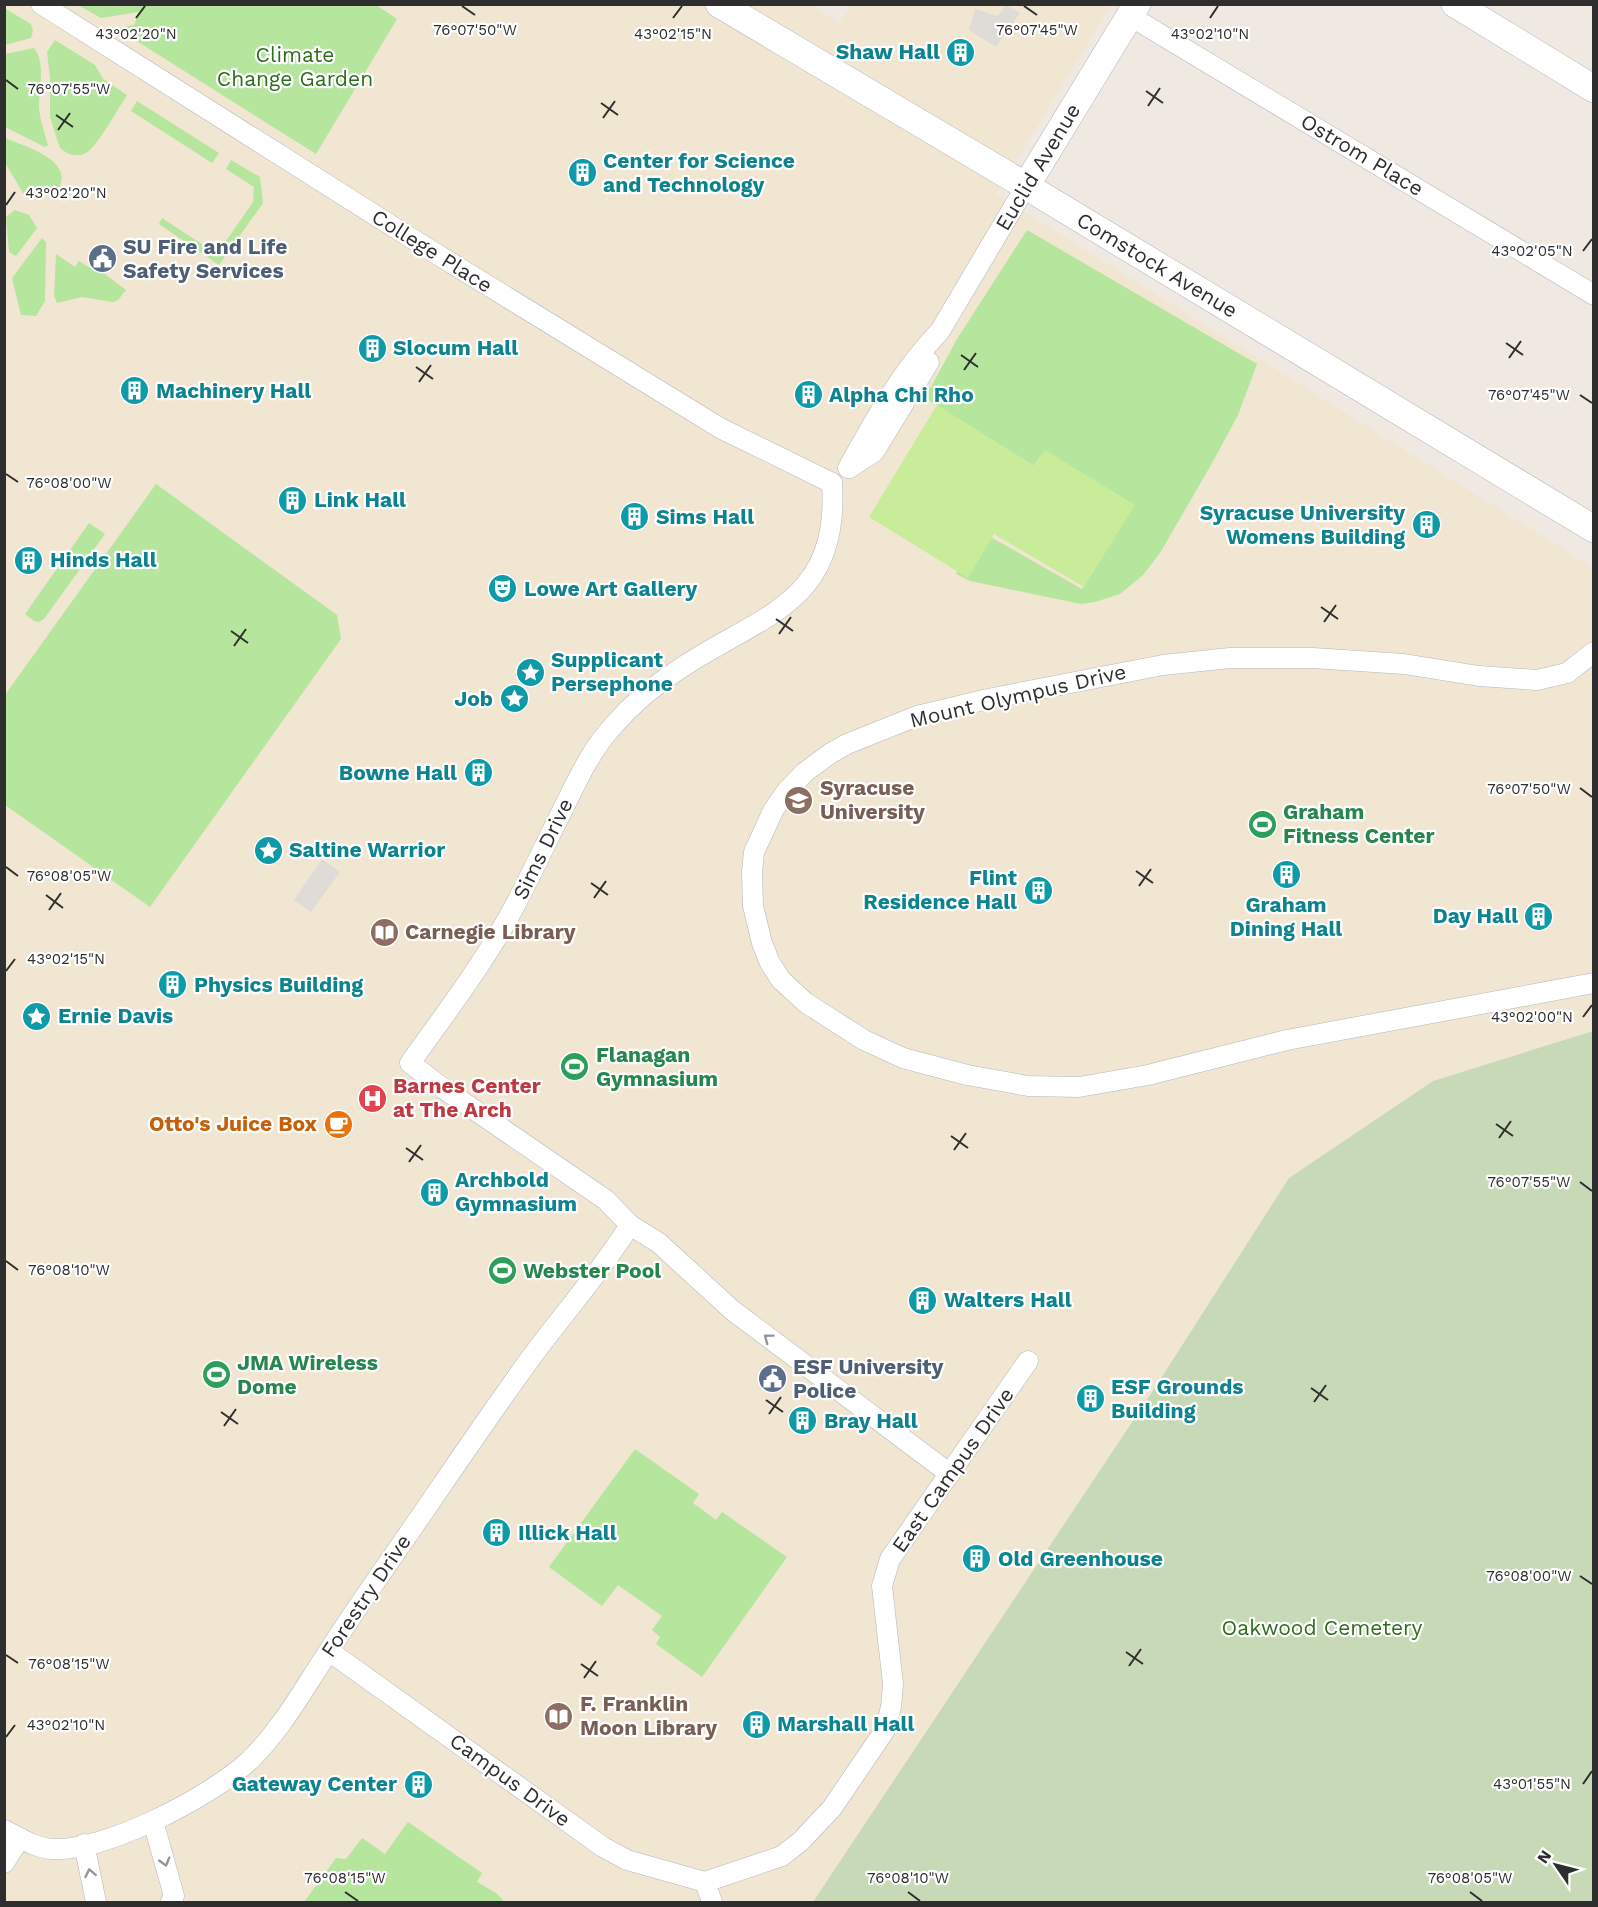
<svg xmlns="http://www.w3.org/2000/svg" width="1598" height="1907" font-family="'Work Sans',sans-serif">
<style>
.education{fill:#f0e6d1}
.green{fill:#b6e59e}
.cemetery{fill:#c8d9b8}
.pitch{fill:#c9ec9a}
.plaza{fill:#dfdcd8}
.lines{fill:none;stroke-linecap:round;stroke-linejoin:round}
.street-casing{stroke:#b4b7c1;stroke-width:21}
.secondary-casing{stroke:#b4b7c1;stroke-width:28}
.street{stroke:#fff;stroke-width:20}
.secondary{stroke:#fff;stroke-width:27}
.oneway{stroke:#969696}
.ticks{fill:none;stroke:#2e2e2e;stroke-width:2}
.labels{text-anchor:middle;stroke-width:4.5;stroke-linejoin:round;paint-order:stroke}
.culture-label{font-size:21px;font-weight:bold;fill:#0d838f;stroke:#fff;text-anchor:start}
.park-label{font-size:21px;fill:#2c6e1b;stroke:#fff}
.street-label{font-size:21px;fill:#2e2e2e;stroke:#fff}
.service-label{font-size:21px;font-weight:bold;fill:#4e5e75;stroke:#fff;text-anchor:start}
.education-label{font-size:21px;font-weight:bold;fill:#785e54;stroke:#fff;text-anchor:start}
.leisure-label{font-size:21px;font-weight:bold;fill:#27864d;stroke:#fff;text-anchor:start}
.health-label{font-size:21px;font-weight:bold;fill:#be3a42;stroke:#fff;text-anchor:start}
.food-label{font-size:21px;font-weight:bold;fill:#c56008;stroke:#fff;text-anchor:end}
.ticks-label{font-size:15px;text-anchor:middle;fill:#2e2e2e;stroke:#fff;stroke-width:4.5;stroke-linejoin:round;paint-order:stroke}
</style>
<rect width="100%" height="100%" fill="#efe9e1"/>
<polygon class="education" points="811,4 839,24 851,5 1111,5 996,194 1593,568 1593,1031 1433,1081 1289,1178 1158,1383 813,1902 5,1902 5,5"/>
<g class="green">
<polygon points="376,5 397,19 316,154 116,28 134,25 139,12 101,18 78,5"/>
<polygon points="4,8 31,24 33,31 31,38 5,45"/>
<path d="M55,40L95,65L103,79L127,95C119,107 97,147 86,153C76,158 67,154 60,148L50,117V78L47,52Z"/>
<path d="M34,48C46,63 39,90 39,108C40,120 45,134 48,145L45,147L5,127V54Z"/>
<polygon points="137,101 219,153 212,163 131,111"/>
<path d="M5,138C24,146 74,160 59,188L25,196L5,163Z"/>
<polygon points="231,160 260,177 263,203 219,265 159,224 162,218 217,254 253,202 254,187 226,169"/>
<polygon points="15,210 29,215 37,228 16,256 9,252 6,217"/>
<polygon points="1027,230 1257,364 1238,415 1211,465 1160,553 1143,575 1120,594 1095,602 1081,604 970,581 956,574 982,532 1082,589 1130,508 1041,455 1034,466 925,398 957,339"/>
<polygon points="42,238 46,242 45,301 36,316 21,315 12,278"/>
<polygon points="56,254 75,267 79,261 90,268 93,265 126,290 118,300 113,302 82,297 57,303 54,296"/>
<polygon points="156,484 337,615 341,639 150,907 5,805 5,695"/>
<polygon points="89,523 105,534 44,619 39,622 34,621 25,614"/>
<polygon points="635,1449 699,1494 693,1503 716,1520 722,1512 787,1557 702,1677 656,1644 660,1637 652,1630 662,1616 618,1585 602,1606 549,1567"/>
<polygon points="408,1822 482,1873 477,1882 496,1893 505,1902 304,1902 336,1858 346,1859 362,1838 385,1854"/>
</g>
<polygon class="cemetery" points="1593,1031 1593,1902 813,1902 1158,1383 1289,1178 1433,1081"/>
<polygon class="pitch" points="937,405 1034,466 1045,450 1135,505 1084,587 994,534 968,578 869,517"/>
<g class="plaza">
<polygon points="1006,5 1020,13 996,47 969,30 975,9 998,16"/>
<polygon points="322,859 340,872 311,912 294,900"/>
</g>
<g class="lines">
<defs>
<g id="street">
<polyline points="41,4 430,250 720,428 832,483"/>
<polyline points="1130,16 1594,295"/>
<path d="M848,468C874,421 902,370 940,331L1026,186"/>
<polyline points="849,468 874,452 929,362"/>
<path d="M832,483C840,605 761,614 678,670C655,685 631,705 613,726C591,750 578,779 564,807C547,841 531,875 513,909C484,963 446,1013 410,1063L444,1089L606,1200L630,1225L659,1243L732,1310L950,1474"/>
<polyline points="1594,652 1567,673 1537,680 1479,676 1404,664 1313,658 1230,658 1163,665 988,699 917,716 847,744 831,753 805,772 786,792 774,809 754,852 752,872 753,906 762,943 770,963 781,980 806,1003 864,1040 903,1058 967,1075 1028,1086 1079,1087 1148,1075 1287,1040 1594,983"/>
<polyline points="329,1651 603,1847 627,1860 705,1882"/>
<polyline points="153,1821 174,1896 171,1902"/>
<path d="M4,1830C19,1837 35,1848 52,1849C105,1852 210,1797 249,1761C280,1731 300,1695 323,1660C345,1625 368,1592 391,1559C437,1493 482,1425 530,1359C563,1314 600,1273 630,1225"/>
<polyline points="84,1844 96,1902"/>
<polyline points="4,1863 20,1838"/>
<polyline points="705,1882 782,1856 801,1841 832,1808 885,1730 891,1707 893,1684 882,1586 890,1559 1028,1361"/>
<polyline points="705,1882 712,1902"/>
</g>
<g id="secondary">
<path id="s1" d="M719,4L1026,186L1594,529"/>
<polyline points="1455,4 1594,89"/>
<polyline points="1026,186 1137,4"/>
</g>
</defs>
<use href="#street" class="street-casing"/>
<use href="#secondary" class="secondary-casing"/>
<use href="#street" class="street"/>
<use href="#secondary" class="secondary"/>
</g>
<defs><path id="oneway-chevron" d="M-2-3.5L2.5 0L-2 3.5" fill="none" stroke-width="1.6" stroke-linecap="round" stroke-linejoin="round" transform="scale(1.5)"/></defs>
<g class="oneway">
<use href="#oneway-chevron" transform="translate(768 1338) rotate(-143)"/>
<use href="#oneway-chevron" transform="translate(165 1862) rotate(74)"/>
<use href="#oneway-chevron" transform="translate(90 1873) rotate(-101)"/>
</g>
<path class="ticks" d="M462,6L475,15M1024,6L1037,15M136,18L145,6M673,18L682,6M1210,18L1218,6M6,80L18,89M1146,91L1163,103M601,103L618,115M1148,106L1160,88M56,115L73,127M603,118L615,101M58,130L70,113M6,205L15,192M1583,251L1592,239M1506,343L1523,355M961,355L978,367M1509,358L1521,341M416,367L433,379M964,370L976,353M419,382L431,365M1580,395L1592,403M6,474L18,482M1321,607L1338,619M776,619L793,631M1324,622L1336,605M231,631L248,643M779,634L791,617M234,646L246,629M1580,788L1592,797M6,867L18,876M1136,871L1153,883M591,883L608,895M1139,886L1151,869M46,895L63,908M594,898L606,881M49,910L61,893M6,971L15,959M1583,1017L1592,1005M1496,1124L1513,1136M951,1136L968,1148M1499,1138L1511,1121M406,1148L423,1160M954,1150L966,1133M409,1162L421,1145M1580,1182L1592,1191M6,1261L18,1270M1311,1388L1328,1400M766,1400L783,1412M1314,1402L1326,1385M221,1412L238,1424M769,1414L781,1397M224,1426L236,1409M1580,1576L1592,1584M1126,1652L1143,1664M6,1655L18,1663M581,1664L598,1676M1129,1666L1141,1649M584,1678L596,1661M6,1737L15,1725M1583,1784L1592,1771M345,1892L358,1901M908,1892L920,1901M1470,1892L1482,1901"/>
<defs>
<symbol id="building-disc" viewBox="-11 -11 22 22"><circle r="9.5" fill="#0f9aa8" stroke="#fff"/><path d="M-4-6H4V6H1V3H-1V6H-4ZM-2.5-4.3h1.7v1.8h-1.7ZM.8-4.3h1.7v1.8H.8ZM-2.5-1h1.7V.8h-1.7ZM.8-1h1.7V.8H.8Z" fill="#fff"/></symbol>
<symbol id="civic-disc" viewBox="-11 -11 22 22"><circle r="9.5" fill="#5c6f8a" stroke="#fff"/><path d="M-.6-6.5H3V-4.5H.6V-3L4-1V1h2V6H-6V1h2V-1L-.6-3ZM-1.2 2.5V6h2.4V2.5Z" fill="#fff"/></symbol>
<symbol id="theatre-disc" viewBox="-11 -11 22 22"><circle r="9.5" fill="#0f9aa8" stroke="#fff"/><path d="M-5-5.5Q0-4 5-5.5V0Q5 5 0 6Q-5 5-5 0ZM-3.3-2.5H-1v1.5H-3.3ZM1-2.5H3.3v1.5H1ZM-2.8 1Q0 5.5 2.8 1Z" fill="#fff"/></symbol>
<symbol id="sight-disc" viewBox="-11 -11 22 22"><circle r="9.5" fill="#0f9aa8" stroke="#fff"/><path d="M0-6L1.8-2.2L6-1.7L2.9 1.2L3.7 5.4L0 3.3L-3.7 5.4L-2.9 1.2L-6-1.7L-1.8-2.2Z" fill="#fff"/></symbol>
<symbol id="university-disc" viewBox="-11 -11 22 22"><circle r="9.5" fill="#8d6e63" stroke="#fff"/><path d="M0-5L7-2L0 1L-7-2ZM-4 1L0 2.5L4 1V4Q0 6-4 4Z" fill="#fff"/></symbol>
<symbol id="stadium-disc" viewBox="-11 -11 22 22"><circle r="9.5" fill="#2e9e5b" stroke="#fff"/><path d="M0-5a6.5 5 0 1 0 0 10a6.5 5 0 1 0 0-10ZM-3.5-1.8h7v3.6h-7Z" fill="#fff"/></symbol>
<symbol id="library-disc" viewBox="-11 -11 22 22"><circle r="9.5" fill="#8d6e63" stroke="#fff"/><path d="M-6-4Q-3-5.5-.7-3.5V5Q-3 3-6 4ZM6-4Q3-5.5 .7-3.5V5Q3 3 6 4Z" fill="#fff"/></symbol>
<symbol id="hospital-disc" viewBox="-11 -11 22 22"><circle r="9.5" fill="#e0444e" stroke="#fff"/><path d="M-5-5h3v3.5h4V-5h3V5h-3V1.5h-4V5h-3Z" fill="#fff"/></symbol>
<symbol id="cafe-disc" viewBox="-11 -11 22 22"><circle r="9.5" fill="#e8710a" stroke="#fff"/><path d="M-5.5-4.5H6V0H3Q3 3.5 0 3.5H-2.5Q-5.5 3.5-5.5 0ZM3-3.2v2h1.7v-2ZM-6 4.5H4V6H-6Z" fill="#fff"/></symbol>
</defs>
<g fill-rule="evenodd">
<use href="#building-disc" x="944" y="36" width="33" height="33"/>
<use href="#building-disc" x="566" y="156" width="33" height="33"/>
<use href="#civic-disc" x="86" y="242" width="33" height="33"/>
<use href="#building-disc" x="356" y="332" width="33" height="33"/>
<use href="#building-disc" x="118" y="374" width="33" height="33"/>
<use href="#building-disc" x="792" y="378" width="33" height="33"/>
<use href="#building-disc" x="276" y="484" width="33" height="33"/>
<use href="#building-disc" x="618" y="500" width="33" height="33"/>
<use href="#building-disc" x="1410" y="508" width="33" height="33"/>
<use href="#building-disc" x="12" y="544" width="33" height="33"/>
<use href="#theatre-disc" x="486" y="572" width="33" height="33"/>
<use href="#sight-disc" x="514" y="656" width="33" height="33"/>
<use href="#sight-disc" x="498" y="682" width="33" height="33"/>
<use href="#building-disc" x="462" y="756" width="33" height="33"/>
<use href="#university-disc" x="782" y="784" width="33" height="33"/>
<use href="#stadium-disc" x="1246" y="808" width="33" height="33"/>
<use href="#sight-disc" x="252" y="834" width="33" height="33"/>
<use href="#building-disc" x="1270" y="858" width="33" height="33"/>
<use href="#building-disc" x="1022" y="874" width="33" height="33"/>
<use href="#building-disc" x="1522" y="900" width="33" height="33"/>
<use href="#library-disc" x="368" y="916" width="33" height="33"/>
<use href="#building-disc" x="156" y="968" width="33" height="33"/>
<use href="#sight-disc" x="20" y="1000" width="33" height="33"/>
<use href="#stadium-disc" x="558" y="1050" width="33" height="33"/>
<use href="#hospital-disc" x="356" y="1082" width="33" height="33"/>
<use href="#cafe-disc" x="322" y="1108" width="33" height="33"/>
<use href="#building-disc" x="418" y="1176" width="33" height="33"/>
<use href="#stadium-disc" x="486" y="1254" width="33" height="33"/>
<use href="#building-disc" x="906" y="1284" width="33" height="33"/>
<use href="#stadium-disc" x="200" y="1358" width="33" height="33"/>
<use href="#civic-disc" x="756" y="1362" width="33" height="33"/>
<use href="#building-disc" x="1074" y="1382" width="33" height="33"/>
<use href="#building-disc" x="786" y="1404" width="33" height="33"/>
<use href="#building-disc" x="480" y="1516" width="33" height="33"/>
<use href="#building-disc" x="960" y="1542" width="33" height="33"/>
<use href="#library-disc" x="542" y="1700" width="33" height="33"/>
<use href="#building-disc" x="740" y="1708" width="33" height="33"/>
<use href="#building-disc" x="402" y="1768" width="33" height="33"/>
</g>
<g class="labels">
<g class="culture-label">
<text x="940" y="59" text-anchor="end">Shaw Hall</text>
<text x="603" y="168">Center for Science<tspan x="603" dy="24">and Technology</tspan></text>
<text x="393" y="355">Slocum Hall</text>
<text x="156" y="398">Machinery Hall</text>
<text x="829" y="402">Alpha Chi Rho</text>
<text x="314" y="507">Link Hall</text>
<text x="1405" y="520" text-anchor="end">Syracuse University<tspan x="1405" dy="24">Womens Building</tspan></text>
<text x="656" y="524">Sims Hall</text>
<text x="50" y="567">Hinds Hall</text>
<text x="524" y="596">Lowe Art Gallery</text>
<text x="551" y="667">Supplicant<tspan x="551" dy="24">Persephone</tspan></text>
<text x="493" y="706" text-anchor="end">Job</text>
<text x="457" y="780" text-anchor="end">Bowne Hall</text>
<text x="289" y="857">Saltine Warrior</text>
<text x="1017" y="885" text-anchor="end">Flint<tspan x="1017" dy="24">Residence Hall</tspan></text>
<text x="1286" y="912" text-anchor="middle">Graham<tspan x="1286" dy="24">Dining Hall</tspan></text>
<text x="1518" y="923" text-anchor="end">Day Hall</text>
<text x="194" y="992">Physics Building</text>
<text x="58" y="1023">Ernie Davis</text>
<text x="455" y="1187">Archbold<tspan x="455" dy="24">Gymnasium</tspan></text>
<text x="944" y="1307">Walters Hall</text>
<text x="1111" y="1394">ESF Grounds<tspan x="1111" dy="24">Building</tspan></text>
<text x="824" y="1428">Bray Hall</text>
<text x="518" y="1540">Illick Hall</text>
<text x="998" y="1566">Old Greenhouse</text>
<text x="777" y="1731">Marshall Hall</text>
<text x="397" y="1791" text-anchor="end">Gateway Center</text>
</g>
<g class="park-label">
<text x="295" y="62">Climate<tspan x="295" dy="24">Change Garden</tspan></text>
<text x="1322" y="1635">Oakwood Cemetery</text>
</g>
<g class="street-label">
<text transform="translate(1362 155) rotate(31)" y="7">Ostrom Place</text>
<text transform="translate(1038 167) rotate(-59)" y="7">Euclid Avenue</text>
<text transform="translate(432 251) rotate(32)" y="7">College Place</text>
<text dy="7" stroke="none"><textPath href="#s1" startOffset="510">Comstock Avenue</textPath></text>
<text transform="translate(1018 696) rotate(-13)" y="7">Mount Olympus Drive</text>
<text transform="translate(543 849) rotate(-64)" y="7">Sims Drive</text>
<text transform="translate(953 1470) rotate(-55)" y="7">East Campus Drive</text>
<text transform="translate(366 1596) rotate(-56)" y="7">Forestry Drive</text>
<text transform="translate(510 1780) rotate(36)" y="7">Campus Drive</text>
</g>
<g class="service-label">
<text x="123" y="254">SU Fire and Life<tspan x="123" dy="24">Safety Services</tspan></text>
<text x="793" y="1374">ESF University<tspan x="793" dy="24">Police</tspan></text>
</g>
<g class="education-label">
<text x="820" y="795">Syracuse<tspan x="820" dy="24">University</tspan></text>
<text x="405" y="939">Carnegie Library</text>
<text x="580" y="1711">F. Franklin<tspan x="580" dy="24">Moon Library</tspan></text>
</g>
<g class="leisure-label">
<text x="1283" y="819">Graham<tspan x="1283" dy="24">Fitness Center</tspan></text>
<text x="596" y="1062">Flanagan<tspan x="596" dy="24">Gymnasium</tspan></text>
<text x="523" y="1278">Webster Pool</text>
<text x="237" y="1370">JMA Wireless<tspan x="237" dy="24">Dome</tspan></text>
</g>
<g class="health-label">
<text x="393" y="1093">Barnes Center<tspan x="393" dy="24">at The Arch</tspan></text>
</g>
<g class="food-label">
<text x="317" y="1131">Otto's Juice Box</text>
</g>
</g>
<g class="ticks-label">
<text x="475" y="35">76°07'50"W</text>
<text x="1037" y="35">76°07'45"W</text>
<text x="136" y="39">43°02'20"N</text>
<text x="673" y="39">43°02'15"N</text>
<text x="1210" y="39">43°02'10"N</text>
<text x="69" y="94">76°07'55"W</text>
<text x="66" y="198">43°02'20"N</text>
<text x="1532" y="256">43°02'05"N</text>
<text x="1529" y="400">76°07'45"W</text>
<text x="69" y="488">76°08'00"W</text>
<text x="1529" y="794">76°07'50"W</text>
<text x="69" y="881">76°08'05"W</text>
<text x="66" y="964">43°02'15"N</text>
<text x="1532" y="1022">43°02'00"N</text>
<text x="1529" y="1187">76°07'55"W</text>
<text x="69" y="1275">76°08'10"W</text>
<text x="1529" y="1581">76°08'00"W</text>
<text x="69" y="1669">76°08'15"W</text>
<text x="66" y="1730">43°02'10"N</text>
<text x="1532" y="1789">43°01'55"N</text>
<text x="345" y="1883">76°08'15"W</text>
<text x="908" y="1883">76°08'10"W</text>
<text x="1470" y="1883">76°08'05"W</text>
</g>
<rect width="1598" height="1907" fill="none" stroke="#2e2e2e" stroke-width="12"/>
<g transform="translate(1556 1865) rotate(305)" stroke="#ffffff" stroke-width="4.5" paint-order="stroke">
<path d="M0-4.5L10 22L0 15L-10 22Z" fill="#2e2e2e"/>
<text y="-9" font-size="16" font-weight="bold" text-anchor="middle" fill="#2e2e2e">N</text>
</g>
</svg>
